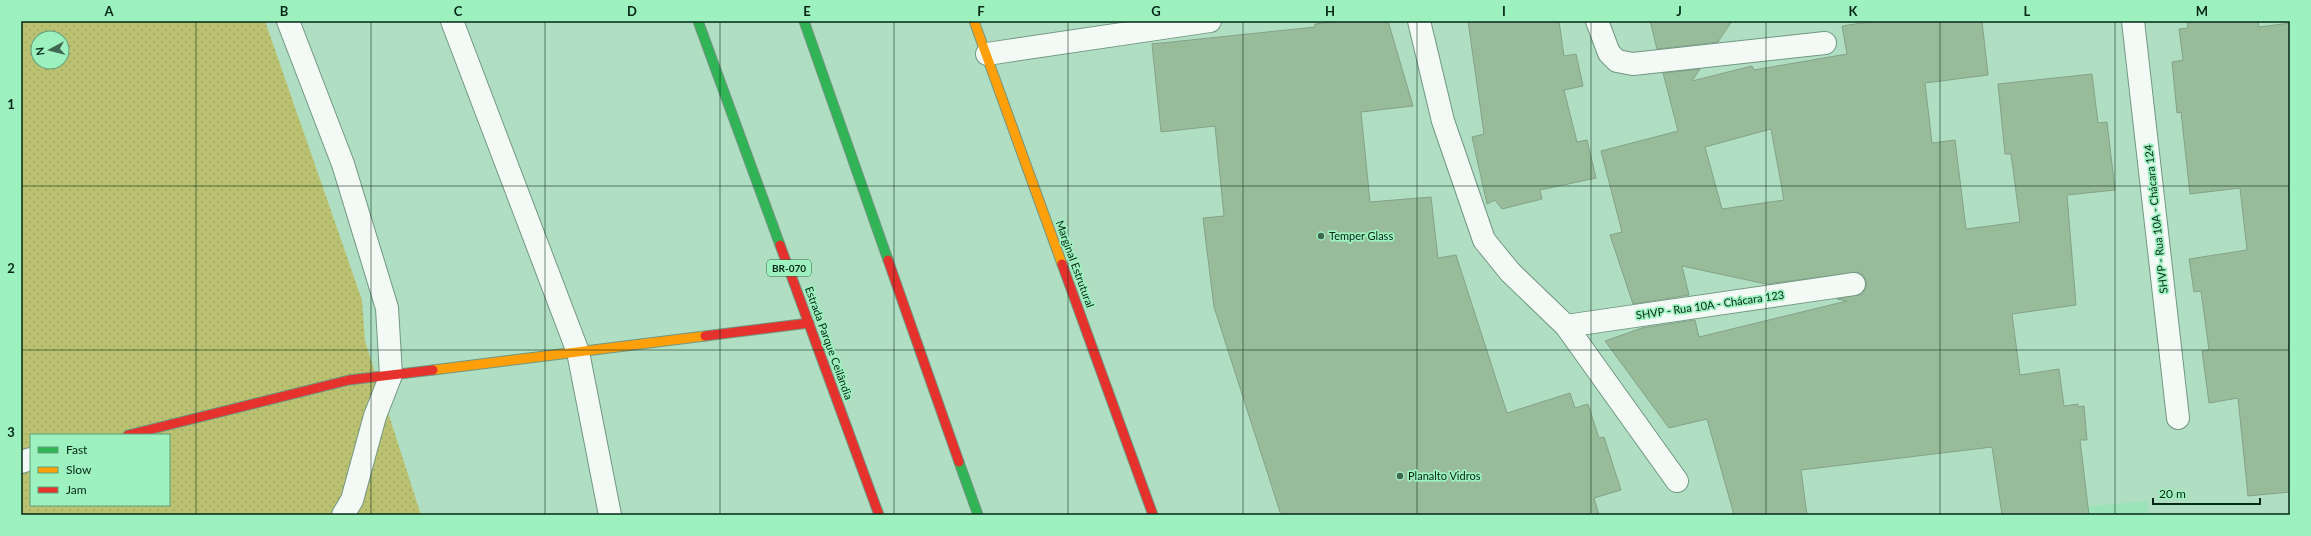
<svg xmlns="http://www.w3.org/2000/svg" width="2311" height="536" font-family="Lato,sans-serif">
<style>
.built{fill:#9be3b8}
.grass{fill:url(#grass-dots);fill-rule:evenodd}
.building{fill:#98bc99;stroke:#84a288;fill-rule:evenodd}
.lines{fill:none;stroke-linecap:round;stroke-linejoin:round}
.street-casing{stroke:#729782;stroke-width:24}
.fast-casing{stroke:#729782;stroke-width:11}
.slow-casing{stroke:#729782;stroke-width:11}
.jam-casing{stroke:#729782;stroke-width:11}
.street{stroke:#f3faf6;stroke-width:22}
.fast{stroke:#30b455;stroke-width:9}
.slow{stroke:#ff9f0a;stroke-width:9}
.jam{stroke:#e5322d;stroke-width:9}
.grid{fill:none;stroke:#032715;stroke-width:1;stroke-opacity:0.55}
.poi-dot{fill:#406752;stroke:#9df1bf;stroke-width:1.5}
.labels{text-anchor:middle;stroke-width:3.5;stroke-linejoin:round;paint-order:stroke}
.shield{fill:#9df1bf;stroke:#316448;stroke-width:1}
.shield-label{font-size:10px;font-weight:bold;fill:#032715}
.street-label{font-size:11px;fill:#032715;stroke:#9df1bf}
.poi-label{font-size:11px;fill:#032715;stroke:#9df1bf;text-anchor:start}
.neatline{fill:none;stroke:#032715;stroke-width:1.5}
.grid-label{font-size:13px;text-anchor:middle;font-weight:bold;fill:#032715}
</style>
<defs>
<pattern id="grass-dots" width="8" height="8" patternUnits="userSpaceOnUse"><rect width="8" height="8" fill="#bac171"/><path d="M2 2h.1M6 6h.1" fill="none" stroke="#9ea661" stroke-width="1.8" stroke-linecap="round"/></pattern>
</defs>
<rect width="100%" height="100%" fill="#b0dec2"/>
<polygon class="built" points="2147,501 2149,515 1993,515"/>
<path class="grass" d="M21,21H265L362,300L365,341L421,515H21ZM38,38H62V62H38ZM31,435H169V505H31Z"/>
<g class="building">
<polygon points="1341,21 1388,21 1413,106 1361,112 1370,202 1431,197 1438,258 1456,255 1507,413 1570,393 1575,408 1588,404 1599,438 1604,437 1621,490 1594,498 1599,515 1281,515 1214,307 1203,218 1224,216 1215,126 1161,132 1152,44 1315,27 1315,24"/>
<polygon points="1468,21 1559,21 1564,56 1576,54 1583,86 1564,90 1577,142 1587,140 1596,178 1540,190 1542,199 1502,209 1495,200 1487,204 1472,137 1484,134"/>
<polygon points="1650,21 1732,21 1718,42 1657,49"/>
<path d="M1875,21H1982L1988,75L1925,83L1932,143L1955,140L1966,229L2020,222L2011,154H2005L1998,84L2092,74L2098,123L2107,122L2115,190L2067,195L2076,305L2012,314L2020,375L2059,369L2064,406L2078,404V407L2084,406L2087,440H2080L2089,515H2002L1992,447L1801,470L1807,515H1734L1707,419L1669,428L1605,341L1642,328L1695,320L1699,337L1847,301L1837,299L1862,294L1866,288V282L1864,276L1858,272L1766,284L1682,266L1689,295L1633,304L1610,235L1622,232L1601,151L1678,131L1663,73L1700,69L1692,81L1752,66L1754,70L1847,54L1842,26ZM1771,129L1784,200L1722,209L1705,147Z"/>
<polygon points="2187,21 2258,21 2259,27 2290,23 2290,492 2248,496 2238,398 2209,403 2202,351 2209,350 2201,291 2194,292 2189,259 2247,250 2240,188 2190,194 2181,112 2177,113 2172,62 2183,60 2179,29 2188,28"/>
</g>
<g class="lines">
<defs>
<g id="street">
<polyline points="288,21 343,164 387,308 391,375 375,416 352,500 343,515"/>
<polyline points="452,21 578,352 610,515"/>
<polyline points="1419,21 1443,121 1484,240 1510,272 1566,326 1677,481"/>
<polyline points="1597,21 1609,53 1617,61 1633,64 1825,43"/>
<polyline points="2133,21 2178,418"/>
<polyline points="987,54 1210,21"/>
<polyline points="1566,326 1854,284"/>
<polyline points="21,462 31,459"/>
</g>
<g id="fast">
<polyline points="698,21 780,245"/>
<polyline points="804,21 888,260"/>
<polyline points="959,462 978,515"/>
</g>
<g id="slow">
<polyline points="974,21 1062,264"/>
<polyline points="433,370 705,336"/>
</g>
<g id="jam">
<polyline points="780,245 879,515"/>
<polyline points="888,260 959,462"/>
<polyline points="1062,264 1153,515"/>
<polyline points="705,336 809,323"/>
<polyline points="128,435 349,380 433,370"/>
</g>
</defs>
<use href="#street" class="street-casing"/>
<use href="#fast" class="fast-casing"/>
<use href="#slow" class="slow-casing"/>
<use href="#jam" class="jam-casing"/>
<use href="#street" class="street"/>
<use href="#fast" class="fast"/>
<use href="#slow" class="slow"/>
<use href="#jam" class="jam"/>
</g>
<path class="grid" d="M196,21V515M371,21V515M545,21V515M720,21V515M894,21V515M1068,21V515M1243,21V515M1417,21V515M1591,21V515M1766,21V515M1940,21V515M2115,21V515M21,186H2290M21,350H2290"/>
<g class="poi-dot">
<circle cx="1321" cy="236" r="4"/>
<circle cx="1400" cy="476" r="4"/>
</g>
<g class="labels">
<rect class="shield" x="767" y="260" width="44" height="16" rx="3"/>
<g class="shield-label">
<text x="789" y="272">BR-070</text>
</g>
<g class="street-label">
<text transform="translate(2156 219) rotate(-96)" y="4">SHVP - Rua 10A - Chácara 124</text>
<text transform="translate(1075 264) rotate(70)" y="4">Marginal Estrutural</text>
<text transform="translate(1710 305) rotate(-8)" y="4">SHVP - Rua 10A - Chácara 123</text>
<text transform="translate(829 343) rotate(70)" y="4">Estrada Parque Ceilândia</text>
</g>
<g class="poi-label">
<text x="1329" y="240">Temper Glass</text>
<text x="1408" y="480">Planalto Vidros</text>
</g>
</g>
<rect width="2311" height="536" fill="none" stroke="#9df1bf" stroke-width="44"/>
<rect x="30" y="434" width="140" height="72" fill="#9df1bf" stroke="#5fa07b"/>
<rect x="38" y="447" width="20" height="6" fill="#30b455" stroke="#5fa07b"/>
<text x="66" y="454" font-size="12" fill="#032715">Fast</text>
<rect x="38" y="467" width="20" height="6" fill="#ff9f0a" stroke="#5fa07b"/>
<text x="66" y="474" font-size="12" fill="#032715">Slow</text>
<rect x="38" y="487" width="20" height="6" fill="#e5322d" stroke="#5fa07b"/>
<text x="66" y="494" font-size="12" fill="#032715">Jam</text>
<g transform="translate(50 50) rotate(263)"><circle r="19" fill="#9df1bf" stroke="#5fa07b"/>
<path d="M0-3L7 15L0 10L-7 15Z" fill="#406752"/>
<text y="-6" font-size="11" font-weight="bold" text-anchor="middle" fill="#032715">N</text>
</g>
<path d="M2153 498v6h107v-6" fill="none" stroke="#032715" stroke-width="2"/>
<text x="2159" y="498" font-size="12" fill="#032715" stroke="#9df1bf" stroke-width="3" paint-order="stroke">20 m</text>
<rect x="22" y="22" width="2267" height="492" class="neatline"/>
<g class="grid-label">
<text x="109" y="16">A</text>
<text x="284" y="16">B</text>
<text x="458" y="16">C</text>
<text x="632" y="16">D</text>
<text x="807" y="16">E</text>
<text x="981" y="16">F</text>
<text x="1156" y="16">G</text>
<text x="1330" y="16">H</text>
<text x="1504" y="16">I</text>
<text x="1679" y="16">J</text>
<text x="1853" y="16">K</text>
<text x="2027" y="16">L</text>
<text x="2202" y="16">M</text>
<text x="11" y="109">1</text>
<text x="11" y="273">2</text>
<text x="11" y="437">3</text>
</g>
</svg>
